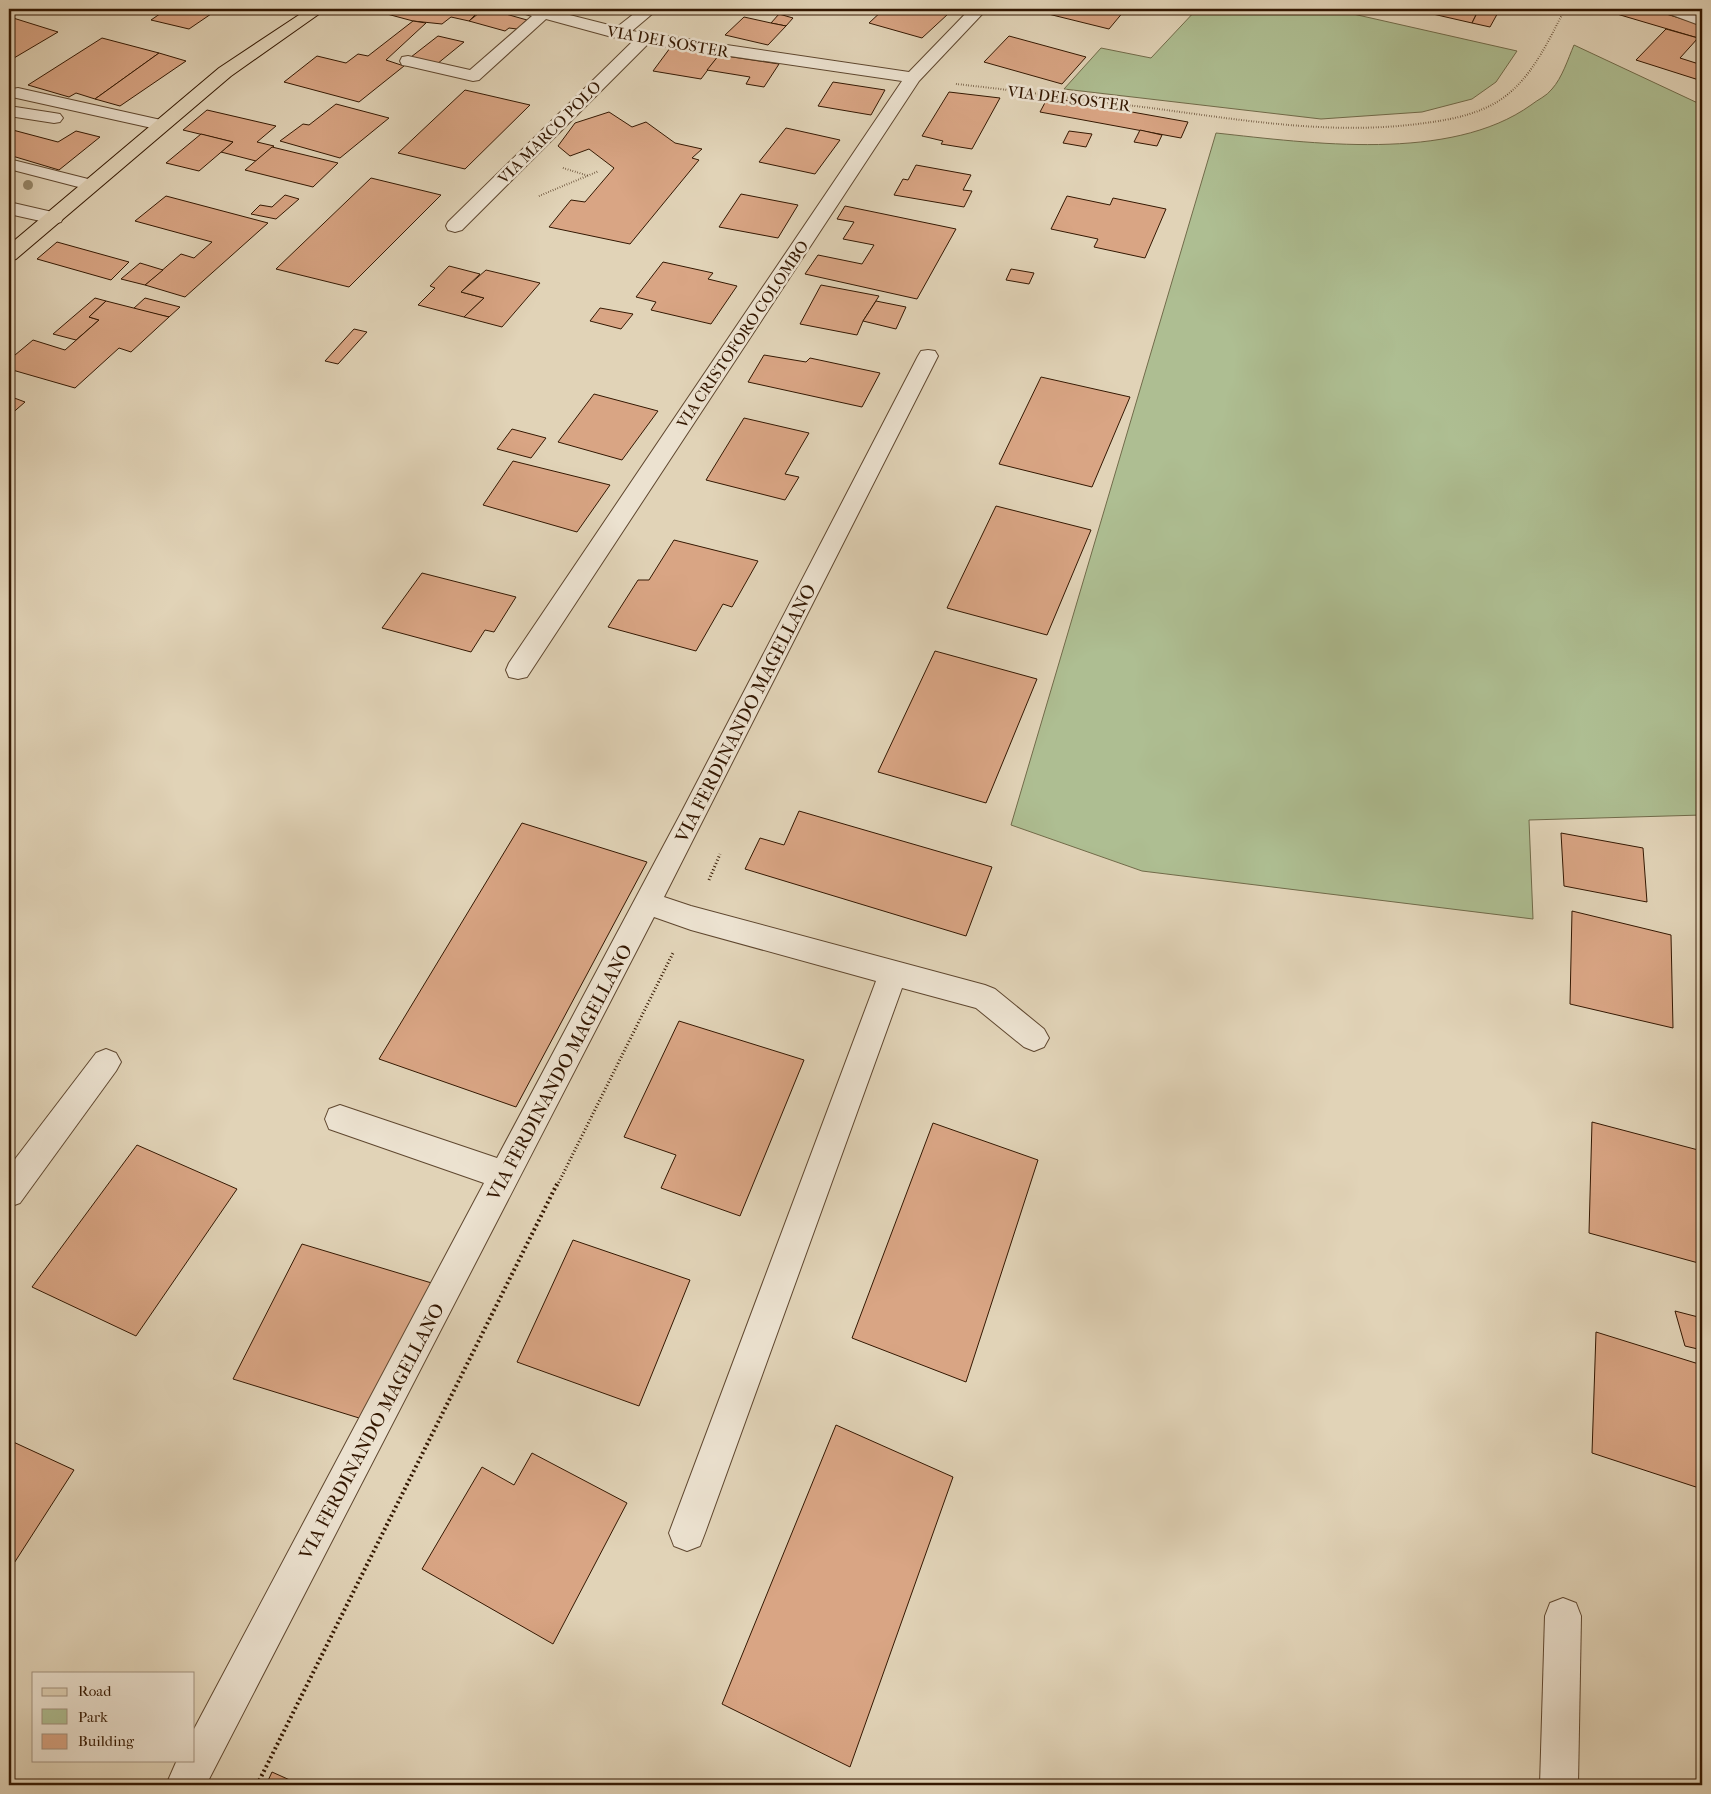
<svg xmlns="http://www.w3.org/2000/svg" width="1711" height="1794" font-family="'IM FELL French Canon',serif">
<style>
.green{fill:#aebe92;stroke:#716b4a}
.building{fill:#d9a584;stroke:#341802}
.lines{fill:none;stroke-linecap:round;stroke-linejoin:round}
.minor-casing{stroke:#5f472f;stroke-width:2}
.major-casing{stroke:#341802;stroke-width:2}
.path-far2{stroke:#341802;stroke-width:2;stroke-dasharray:0.5 2;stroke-linecap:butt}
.path-far1{stroke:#341802;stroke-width:3;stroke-dasharray:1 2.5;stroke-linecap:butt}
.path{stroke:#341802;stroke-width:4;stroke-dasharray:2 3;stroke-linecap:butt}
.minor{fill:#ece2d0;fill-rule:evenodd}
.major{fill:#e1d3b7;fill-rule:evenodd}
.tree{fill:#96886b}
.labels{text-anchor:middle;stroke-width:5;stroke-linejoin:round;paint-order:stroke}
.far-street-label{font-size:16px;fill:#341802;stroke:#ece2d0}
.street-label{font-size:19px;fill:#341802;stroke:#ece2d0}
</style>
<rect width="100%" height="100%" fill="#e1d3b7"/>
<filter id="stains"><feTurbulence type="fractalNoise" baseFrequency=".004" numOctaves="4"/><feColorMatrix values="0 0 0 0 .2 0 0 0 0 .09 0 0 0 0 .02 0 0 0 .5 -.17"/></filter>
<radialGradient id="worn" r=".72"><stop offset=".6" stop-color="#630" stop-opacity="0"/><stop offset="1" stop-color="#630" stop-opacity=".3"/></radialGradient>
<g class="green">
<polygon points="1197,9 1331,9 1517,51 1496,82 1472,99 1422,112 1321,119 1064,89 1101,48 1151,58"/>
<path d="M1574,45L1702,105V815L1529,820L1533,919L1142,871L1011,825L1216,133C1310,143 1450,163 1531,105C1537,100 1547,96 1552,89C1562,78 1568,59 1574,45Z"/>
</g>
<g class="building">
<polygon points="167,9 191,9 211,14 189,29 151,20"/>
<polygon points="191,9 225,9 217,14 211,14"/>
<polygon points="366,9 394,9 387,14"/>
<polygon points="394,9 481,9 469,21 451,17 442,24 413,21 387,14"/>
<polygon points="484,9 488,9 527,20 517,29 509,28 505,31 469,21"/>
<polygon points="849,9 875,9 869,14"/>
<polygon points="884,9 927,9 948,14 922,38 869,23"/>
<polygon points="1028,9 1113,9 1124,11 1109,29"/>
<polygon points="1411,9 1479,9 1472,23"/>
<polygon points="1479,9 1500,9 1490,27 1472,23"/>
<polygon points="1600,9 1650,9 1702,25 1702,34 1698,38"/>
<polygon points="779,14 793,18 786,26 771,23"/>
<polygon points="10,17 58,32 14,58 9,57"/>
<polygon points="744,17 771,23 786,26 768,45 725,35"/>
<polygon points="413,21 426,23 386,60 404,66 359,102 284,82 317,56 346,63 358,54 368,56"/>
<polygon points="1666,29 1698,38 1680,58 1702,65 1702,81 1636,60"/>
<polygon points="438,36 464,42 437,64 411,57"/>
<polygon points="1009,36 1086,57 1062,84 984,62"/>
<polygon points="102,38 159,53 95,99 76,93 69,97 28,85"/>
<polygon points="670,48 719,55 701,79 653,71"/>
<polygon points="159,53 186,61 120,106 95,99"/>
<polygon points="719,55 779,64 764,87 746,84 750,77 707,70"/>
<polygon points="833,82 885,90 871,115 818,106"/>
<polygon points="465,90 530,105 465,169 398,153"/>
<polygon points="949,92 1000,98 972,149 941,144 943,141 922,136"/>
<polygon points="1048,97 1188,122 1181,138 1040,112"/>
<polygon points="336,104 389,118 340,158 280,141 303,124 309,125"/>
<polygon points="207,110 276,126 257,142 274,146 256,161 221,152 233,142 183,130"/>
<polygon points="609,112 632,127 646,122 675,143 702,149 692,158 699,160 630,244 549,227 571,200 585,202 614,168 589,149 570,156 558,146 575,123"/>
<polygon points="786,128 840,140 815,174 759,162"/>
<polygon points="9,129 58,142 76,131 100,137 59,170 9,155"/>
<polygon points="1140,130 1162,135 1157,146 1134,142"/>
<polygon points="1069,131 1092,134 1086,147 1063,143"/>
<polygon points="201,134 233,142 199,171 166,163"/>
<polygon points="272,147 338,163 313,187 245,170"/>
<polygon points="916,165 971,175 963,190 972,191 964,207 894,195 903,179 908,180"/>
<polygon points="371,178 441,195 349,287 276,269"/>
<polygon points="741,194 798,205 778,238 719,227"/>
<polygon points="285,195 299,199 276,219 251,214 260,205 272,207"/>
<polygon points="166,196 268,223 185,297 145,285 181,254 194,258 212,242 135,221"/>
<polygon points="1067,196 1110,205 1113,198 1166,209 1145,258 1094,247 1098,239 1051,229"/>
<polygon points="845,206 956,229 917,299 805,274 818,255 862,264 874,245 843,239 854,222 837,219"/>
<polygon points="57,242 129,262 111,280 37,259"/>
<polygon points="663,262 713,273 708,279 737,286 711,324 651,310 656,302 636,297"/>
<polygon points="140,263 163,270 145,285 121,279"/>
<polygon points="449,266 480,274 461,292 484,298 464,317 418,305 435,288 430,286"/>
<polygon points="1011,269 1034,273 1029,284 1006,280"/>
<polygon points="486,270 540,283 502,327 464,317 484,298 461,292"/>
<polygon points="821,285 879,296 863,321 857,335 800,324"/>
<polygon points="95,298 106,301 89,317 99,320 76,340 53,334"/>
<polygon points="145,298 180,307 169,317 133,309"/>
<polygon points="106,301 169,317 131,352 119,348 75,388 9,369 9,360 33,340 65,350 99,320 89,317"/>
<polygon points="876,301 906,307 896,329 863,321"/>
<polygon points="600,308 633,314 621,329 590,321"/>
<polygon points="354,329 367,332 338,364 325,361"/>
<polygon points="764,355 806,362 810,358 880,373 862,407 748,382"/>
<polygon points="1041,377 1130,397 1092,487 999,464"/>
<polygon points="594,394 658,411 622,460 558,442"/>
<polygon points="9,396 25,402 9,416"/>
<polygon points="744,418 809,433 785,474 799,477 785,500 706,480"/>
<polygon points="512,429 546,438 531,458 497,449"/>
<polygon points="513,461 610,485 577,532 483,505"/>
<polygon points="996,506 1091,530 1047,635 947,608"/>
<polygon points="674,540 758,561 732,607 723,604 696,651 608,627 638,580 649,580"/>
<polygon points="422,573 516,597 494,632 485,630 471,652 382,628"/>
<polygon points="935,651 1037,679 986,803 878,772"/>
<polygon points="799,811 992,867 966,936 745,869 760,838 784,845"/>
<polygon points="522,823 647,862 516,1107 379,1059"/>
<polygon points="1561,833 1643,848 1647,902 1564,886"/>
<polygon points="1572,911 1671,935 1673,1028 1570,1004"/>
<polygon points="679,1021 804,1060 740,1216 661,1188 676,1155 624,1137"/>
<polygon points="1592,1122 1702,1151 1702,1264 1589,1233"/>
<polygon points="933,1123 1038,1160 966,1382 852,1338"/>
<polygon points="137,1145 237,1189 136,1336 32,1287"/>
<polygon points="573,1240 690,1280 639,1406 517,1362"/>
<polygon points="302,1244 435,1284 372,1422 233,1379"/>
<polygon points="1675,1311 1702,1318 1702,1350 1685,1346"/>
<polygon points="1596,1332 1702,1365 1702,1489 1592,1453"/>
<polygon points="836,1425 953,1477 850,1767 722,1704"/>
<polygon points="9,1440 74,1470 9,1571"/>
<polygon points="532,1453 627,1503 553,1644 422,1569 482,1467 514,1485"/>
<polygon points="272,1772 301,1785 266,1785"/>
</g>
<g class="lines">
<defs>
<g id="minor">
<polygon points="517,9 546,9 617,27 640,9 658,9 632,31 909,72 970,9 987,9 919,81 527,677 518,679 509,677 506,670 509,663 902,81 648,44 462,230 455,232 448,230 446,226 448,222 633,41 612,37 546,19 479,80 473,81 408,66 402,65 400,61 402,57 408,56 470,70 532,16 519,12"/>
<polygon points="1662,9 1684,9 1702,16 1702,26 1664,12"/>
<polygon points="18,88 161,120 167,121 170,125 167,129 161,130 12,97 9,93 12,89"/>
<polygon points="9,106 54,113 60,114 63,118 60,122 54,123 9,116"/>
<polygon points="9,159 96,181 99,185 96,189 90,190 9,169"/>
<polygon points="9,202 61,214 63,218 61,222 54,224 9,214"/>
<polygon points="928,350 935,351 938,356 664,897 691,906 985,985 995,989 1044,1029 1049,1038 1044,1047 1034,1051 1024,1047 976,1008 902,988 705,1533 700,1546 687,1551 674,1546 669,1533 876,981 691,930 654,917 206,1785 166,1785 177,1760 194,1760 194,1729 484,1183 329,1129 325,1119 329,1109 340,1105 497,1158 681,813 918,356 921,351"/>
<polygon points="106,1049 116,1053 121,1062 116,1071 20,1203 9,1207 9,1167 96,1053"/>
<polygon points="1563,1598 1576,1603 1581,1616 1578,1785 1540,1785 1545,1616 1550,1603"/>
</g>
<polygon id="major" points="308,9 326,9 231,76 16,259 9,261 9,245 219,68"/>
</defs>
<use href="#minor" class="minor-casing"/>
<use href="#major" class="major-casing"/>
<g class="path-far2">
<path d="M956,84C1021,91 1086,100 1151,108C1242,120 1333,136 1425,123C1449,120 1475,115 1497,102C1531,81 1547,43 1565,9"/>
<polyline points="563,168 589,176"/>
<polyline points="539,196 599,171"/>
</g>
<g class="path-far1">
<polyline points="709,880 720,854"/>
<polyline points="557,1186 673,953"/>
</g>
<polyline class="path" points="257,1785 557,1184"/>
<use href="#minor" class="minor"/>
<use href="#major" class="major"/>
</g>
<circle class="tree" cx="28" cy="185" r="5"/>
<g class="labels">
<g class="far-street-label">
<text transform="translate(668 41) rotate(10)" y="6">VIA DEI SOSTER</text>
<text transform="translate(1069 98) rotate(7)" y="6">VIA DEI SOSTER</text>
<text transform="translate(549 132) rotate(-45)" y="6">VIA MARCO POLO</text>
<text transform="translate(742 334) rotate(-56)" y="6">VIA CRISTOFORO COLOMBO</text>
</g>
<g class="street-label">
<text transform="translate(745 713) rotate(-63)" y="7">VIA FERDINANDO MAGELLANO</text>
<text transform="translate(559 1072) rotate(-62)" y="7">VIA FERDINANDO MAGELLANO</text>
<text transform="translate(371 1431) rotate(-62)" y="7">VIA FERDINANDO MAGELLANO</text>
</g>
</g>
<rect width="1711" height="1794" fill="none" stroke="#e1d3b7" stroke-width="30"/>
<rect x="10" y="10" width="1691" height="1774" fill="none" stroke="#341802" stroke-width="2.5"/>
<rect x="15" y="15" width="1681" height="1764" fill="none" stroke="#341802"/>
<rect x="32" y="1672" width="162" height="90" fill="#ece2d0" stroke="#a2917e"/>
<rect x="42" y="1688" width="25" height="8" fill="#e1d3b7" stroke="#a2917e"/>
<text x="78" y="1696" font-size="15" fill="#341802">Road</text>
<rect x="42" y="1709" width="25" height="15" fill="#aebe92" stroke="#a2917e"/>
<text x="78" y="1722" font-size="15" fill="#341802">Park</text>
<rect x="42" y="1734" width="25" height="15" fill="#d9a584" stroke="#a2917e"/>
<text x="78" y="1746" font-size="15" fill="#341802">Building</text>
<rect width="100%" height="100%" filter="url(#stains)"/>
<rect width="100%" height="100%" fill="url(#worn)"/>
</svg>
